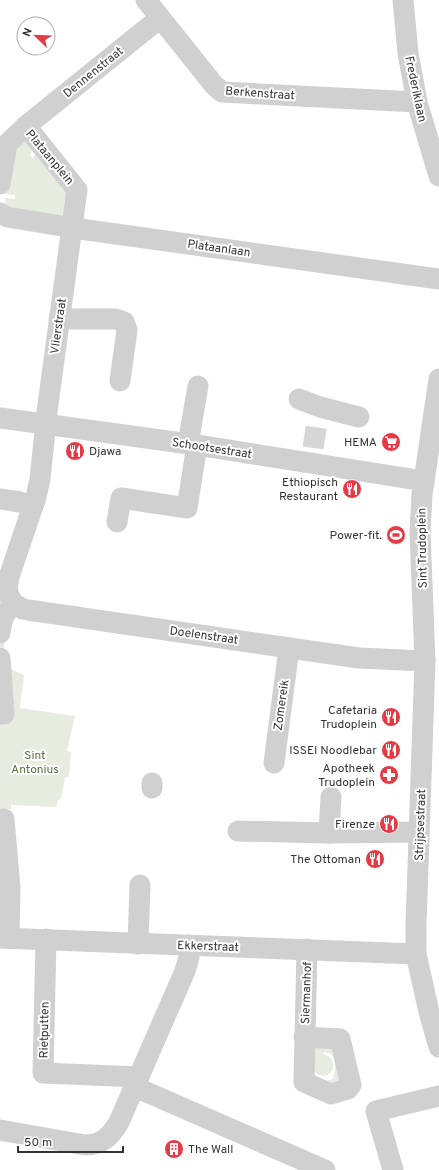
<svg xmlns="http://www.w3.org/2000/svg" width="439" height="1170" font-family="Overpass,sans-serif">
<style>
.green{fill:#e6ecdf}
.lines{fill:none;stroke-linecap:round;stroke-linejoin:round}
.minor-tunnel{stroke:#d6d6d6;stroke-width:21;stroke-dasharray:21 10;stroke-linecap:butt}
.minor{stroke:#d0d0d0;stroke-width:21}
.labels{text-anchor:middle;stroke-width:4;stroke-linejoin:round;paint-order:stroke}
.street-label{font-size:12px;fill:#333;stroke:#fff}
.poi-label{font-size:12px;fill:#333;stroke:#fff;text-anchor:end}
.park-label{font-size:12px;fill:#56703f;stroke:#fff}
</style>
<rect width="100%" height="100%" fill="#fff"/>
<g class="green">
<polygon points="23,141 35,143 30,155 33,159 38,146 69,186 65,217 6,207 5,198 15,199 15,195 5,194 11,151"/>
<path d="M0,638L5,640C2,665 0,665 24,675L20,708L75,716L67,751L71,752L69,777H65L61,799L58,800L56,807L11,805V809H0Z"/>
<path d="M332,1044L342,1085L323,1082L333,1079C336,1068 339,1054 324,1052L323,1054C344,1061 329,1085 315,1072L309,1050Z"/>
</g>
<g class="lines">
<polyline class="minor-tunnel" points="313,448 317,422"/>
<g class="minor">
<polyline points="146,0 214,85 222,92 417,102"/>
<polyline points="403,0 408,53 417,102 439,176"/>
<polyline points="26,126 77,190 47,412 40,479 36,497 9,577 7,588 9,596 14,604 23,609 28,610 359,658 425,661"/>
<polyline points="0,184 7,144 26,126 160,18"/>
<polyline points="0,213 7,217 80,229 439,279"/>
<polyline points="59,319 116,319 124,322 127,330 120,381"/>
<polyline points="439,379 422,495 420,532 425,661 416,925 416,954 429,1012 439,1047"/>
<polyline points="299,399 320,407 359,417"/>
<polyline points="0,418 197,445 424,481"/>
<polyline points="188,444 198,386"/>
<polyline points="0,499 20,502 33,506"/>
<polyline points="117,522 121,498 187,508 197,445"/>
<path d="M0,633C2,619 3,614 14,604"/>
<polyline points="0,658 4,714 0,714"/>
<polyline points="274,763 289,648"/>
<polyline points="152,788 152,783"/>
<polyline points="0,820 4,819 10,888 9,938"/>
<polyline points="238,831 329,833 419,832"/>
<polyline points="329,833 331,797"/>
<polyline points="0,938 416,954"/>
<polyline points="46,939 43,1073 139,1077"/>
<polyline points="138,944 140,885"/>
<polyline points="304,1037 340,1039 351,1085 348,1089 331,1094 304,1082 307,949"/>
<polyline points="135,1087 325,1170"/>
<path d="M0,1130L85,1145C102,1145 111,1136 119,1122L185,971L189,957V945"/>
<polyline points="393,1170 376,1111 439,1096"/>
</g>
</g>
<defs>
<symbol id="supermarket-disc" viewBox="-11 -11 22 22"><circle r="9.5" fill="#e63946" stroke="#fff"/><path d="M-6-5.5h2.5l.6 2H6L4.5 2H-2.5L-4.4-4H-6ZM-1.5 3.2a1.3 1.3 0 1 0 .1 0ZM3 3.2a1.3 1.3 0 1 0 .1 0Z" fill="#fff"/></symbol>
<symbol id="restaurant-disc" viewBox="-11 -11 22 22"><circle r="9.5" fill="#e63946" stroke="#fff"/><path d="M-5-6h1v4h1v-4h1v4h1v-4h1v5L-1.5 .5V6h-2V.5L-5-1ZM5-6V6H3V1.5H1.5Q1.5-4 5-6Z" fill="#fff"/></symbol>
<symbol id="stadium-disc" viewBox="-11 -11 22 22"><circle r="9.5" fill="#e63946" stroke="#fff"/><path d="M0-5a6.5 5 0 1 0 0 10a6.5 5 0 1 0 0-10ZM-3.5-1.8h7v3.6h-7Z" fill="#fff"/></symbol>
<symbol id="pharmacy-disc" viewBox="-11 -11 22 22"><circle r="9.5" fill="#e63946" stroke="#fff"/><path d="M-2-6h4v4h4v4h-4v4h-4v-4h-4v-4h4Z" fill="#fff"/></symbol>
<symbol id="building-disc" viewBox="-11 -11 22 22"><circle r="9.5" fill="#e63946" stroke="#fff"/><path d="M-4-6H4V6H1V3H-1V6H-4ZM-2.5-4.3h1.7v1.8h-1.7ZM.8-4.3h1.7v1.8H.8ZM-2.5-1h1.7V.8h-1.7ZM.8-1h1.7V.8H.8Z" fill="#fff"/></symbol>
</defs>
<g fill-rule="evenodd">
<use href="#supermarket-disc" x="380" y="431" width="22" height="22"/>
<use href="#restaurant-disc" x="64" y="440" width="22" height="22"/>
<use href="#restaurant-disc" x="341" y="478" width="22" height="22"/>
<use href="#stadium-disc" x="385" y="524" width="22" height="22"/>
<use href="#restaurant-disc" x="380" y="706" width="22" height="22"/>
<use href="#restaurant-disc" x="380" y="739" width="22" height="22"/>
<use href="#pharmacy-disc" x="378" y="764" width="22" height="22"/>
<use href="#restaurant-disc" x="378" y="813" width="22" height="22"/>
<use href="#restaurant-disc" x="364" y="848" width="22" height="22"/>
<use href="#building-disc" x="163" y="1138" width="22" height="22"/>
</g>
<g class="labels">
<g class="street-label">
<text transform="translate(93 72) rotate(-39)" y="4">Dennenstraat</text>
<text transform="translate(416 89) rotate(78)" y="4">Frederiklaan</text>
<text transform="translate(260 93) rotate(4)" y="4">Berkenstraat</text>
<text transform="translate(50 157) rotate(50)" y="4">Plataanplein</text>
<text transform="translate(219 248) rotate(8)" y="4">Plataanlaan</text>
<text transform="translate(58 326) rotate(-82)" y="4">Vlierstraat</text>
<text transform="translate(212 448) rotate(9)" y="4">Schootsestraat</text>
<text transform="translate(422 548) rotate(-91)" y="4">Sint Trudoplein</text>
<text transform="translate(204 635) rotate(8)" y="4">Doelenstraat</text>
<text transform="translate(281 705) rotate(-82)" y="4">Zomereik</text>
<text transform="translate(420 825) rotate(-88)" y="4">Strijpsestraat</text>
<text transform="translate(208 946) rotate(2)" y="4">Ekkerstraat</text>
<text transform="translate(306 993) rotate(-88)" y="4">Siermanhof</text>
<text transform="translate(44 1030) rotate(-89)" y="4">Rietputten</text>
</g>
<g class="poi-label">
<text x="377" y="446">HEMA</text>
<text x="89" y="455" text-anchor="start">Djawa</text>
<text x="338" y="486">Ethiopisch<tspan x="338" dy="14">Restaurant</tspan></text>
<text x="382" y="539">Power-fit.</text>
<text x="377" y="714">Cafetaria<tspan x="377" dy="14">Trudoplein</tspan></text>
<text x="377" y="754">ISSEI Noodlebar</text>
<text x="375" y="772">Apotheek<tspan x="375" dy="14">Trudoplein</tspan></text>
<text x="375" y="828">Firenze</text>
<text x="361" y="863">The Ottoman</text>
<text x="188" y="1153" text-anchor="start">The Wall</text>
</g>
<g class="park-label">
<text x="35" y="759">Sint<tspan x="35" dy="14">Antonius</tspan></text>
</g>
</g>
<g transform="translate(36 36) rotate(293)"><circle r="19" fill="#ffffff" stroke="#adadad"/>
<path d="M0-3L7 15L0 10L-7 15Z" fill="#e63946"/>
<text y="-6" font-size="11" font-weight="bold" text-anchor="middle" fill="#333333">N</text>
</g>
<path d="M18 1146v6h105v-6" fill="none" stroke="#333333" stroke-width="2"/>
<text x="24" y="1146" font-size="12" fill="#333333" stroke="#ffffff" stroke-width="3" paint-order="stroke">50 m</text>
</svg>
